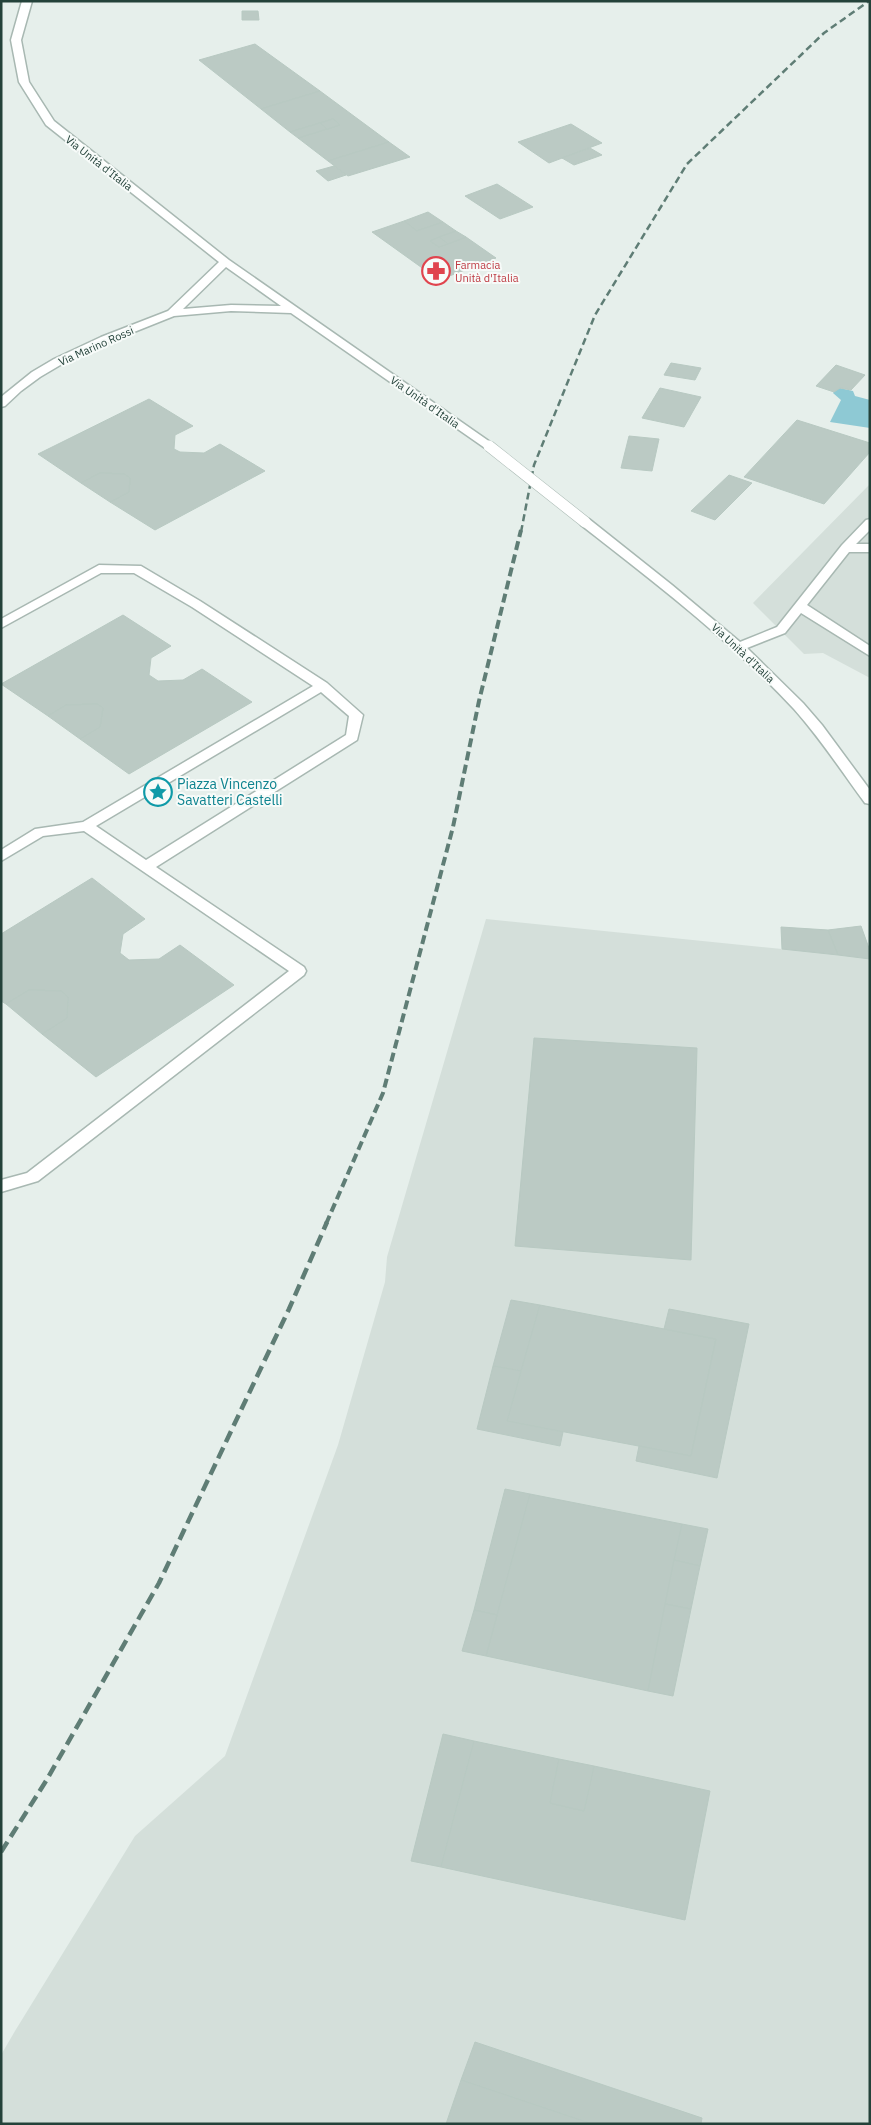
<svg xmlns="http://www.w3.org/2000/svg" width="871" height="2125" font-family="'IBM Plex Sans',sans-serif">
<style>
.built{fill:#d4dfda}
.water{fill:#8ec9d4}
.building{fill:#bbcac4;stroke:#b8c9c2}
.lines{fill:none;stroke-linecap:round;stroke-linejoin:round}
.minor-casing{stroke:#a8b8b2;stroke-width:3}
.minor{fill:#fff;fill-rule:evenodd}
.rail-far2{stroke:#5f7d75;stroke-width:2.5;stroke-dasharray:7 4;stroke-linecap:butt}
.rail-far1{stroke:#5f7d75;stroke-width:4;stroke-dasharray:9 4.5;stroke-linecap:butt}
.rail{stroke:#5f7d75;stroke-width:4.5;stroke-dasharray:12 6;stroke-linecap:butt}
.minor-bridge-casing{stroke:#a8b8b2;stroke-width:12;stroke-linecap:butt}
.minor-bridge{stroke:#fff;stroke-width:11}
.labels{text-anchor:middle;stroke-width:4;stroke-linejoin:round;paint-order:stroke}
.far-street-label{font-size:11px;fill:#24423a;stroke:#f7fbf9}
.far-health-label{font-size:11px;fill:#be3a42;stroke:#f7fbf9;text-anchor:start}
.culture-label{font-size:14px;fill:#0d838f;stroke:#f7fbf9;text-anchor:start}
</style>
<rect width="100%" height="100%" fill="#e6efeb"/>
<g class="built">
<polygon points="870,484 870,678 823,653 804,654 753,603"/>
<polygon points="486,919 782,949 781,927 828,930 861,926 870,951 870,2124 1,2124 1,2055 15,2031 135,1836 225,1756 338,1445 385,1282 387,1257"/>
</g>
<polygon class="water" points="840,388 853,391 855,396 870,400 870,428 830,422 841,400 833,393 835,390"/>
<g class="building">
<polygon points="242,11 258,11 259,20 242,20"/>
<polygon points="255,44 320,91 261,109 199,60"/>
<polygon points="320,91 389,142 328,161 298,138 340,125 333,119 290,132 261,109"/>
<polygon points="333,119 340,125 327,129 320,123"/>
<polygon points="320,123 327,129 298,138 290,132"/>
<polygon points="571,124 602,143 549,163 518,142"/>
<polygon points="389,142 410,157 348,176 328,161"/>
<polygon points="590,148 602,155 574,165 562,158"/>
<polygon points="334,166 346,175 328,181 316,171"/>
<polygon points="497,184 533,207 500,219 465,196"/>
<polygon points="428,212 443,222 417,231 404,221"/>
<polygon points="404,221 417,231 443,222 456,231 430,241 439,247 466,237 496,258 439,280 372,232"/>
<polygon points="456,231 466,237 448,244 439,237"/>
<polygon points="439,237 448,244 439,247 430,241"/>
<polygon points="671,363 701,368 695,380 664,375"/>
<polygon points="836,365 865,375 851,390 840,388 834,392 816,386"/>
<polygon points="660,388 701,397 684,427 642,418"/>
<polygon points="149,399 193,426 175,435 174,449 180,452 204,453 220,444 265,471 155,530 110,502 129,492 130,478 124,474 100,473 81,483 38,454"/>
<polygon points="797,420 870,443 870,452 824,504 744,477"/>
<polygon points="629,436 659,439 652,471 621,468"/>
<polygon points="100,473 124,474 130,478 129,492 110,502 81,483"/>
<polygon points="729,475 752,483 715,520 691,511"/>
<polygon points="123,615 171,646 151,658 149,675 158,681 183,680 202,669 252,702 129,774 80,739 100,727 103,708 97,704 66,705 48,716 1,684"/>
<polygon points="97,704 103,708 100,727 80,739 48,716 66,705"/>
<polygon points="92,878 145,919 123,934 120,953 129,960 159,959 180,945 234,985 96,1077 42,1034 67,1018 68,997 61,991 29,990 6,1004 1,1001 1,934"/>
<polygon points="861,926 870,951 870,959 838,955 828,930"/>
<polygon points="781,927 828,930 838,955 782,949"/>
<polygon points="29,990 61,991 68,997 67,1018 42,1034 6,1004"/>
<polygon points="534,1038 697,1048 691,1260 515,1246"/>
<polygon points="511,1300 540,1305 521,1371 493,1366"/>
<polygon points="540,1305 716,1339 691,1456 507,1421"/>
<polygon points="669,1309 749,1324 717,1478 636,1461 639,1446 691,1456 716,1339 664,1329"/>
<polygon points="493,1366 521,1371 507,1421 563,1432 560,1446 477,1429"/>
<polygon points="505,1489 530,1494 497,1615 474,1610"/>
<polygon points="530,1494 682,1524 648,1691 486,1656"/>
<polygon points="682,1524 708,1529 700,1566 674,1560"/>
<polygon points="674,1560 700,1566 691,1609 665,1604"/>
<polygon points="665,1604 691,1609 673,1696 648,1691"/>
<polygon points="474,1610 497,1615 486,1656 462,1651"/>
<polygon points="443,1734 474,1741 441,1867 411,1861"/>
<polygon points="474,1741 559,1759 550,1803 584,1811 594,1766 710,1791 685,1920 441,1867"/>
<polygon points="559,1759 594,1766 584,1811 550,1803"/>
<polygon points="475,2042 702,2118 701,2124 592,2124 461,2080"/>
<polygon points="461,2080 592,2124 446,2124"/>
</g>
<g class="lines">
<defs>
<g id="minor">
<path d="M22,1H32L21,40L29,82L54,121L229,260L493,444L495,446L493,448H485L291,313L231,311L174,316L109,342L62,364L40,377L21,391L5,406L1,407V397L32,372L54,359L101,337L168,311L219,262L46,125L19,82L11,40ZM226,267L281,306L231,305L183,309Z"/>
<path d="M585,518L589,519L672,585L740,642L777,627L842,545L866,520L870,519V530L856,544H870V552H849L807,605L870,646V656L801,613L785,633L747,648L803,703L822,725L870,790V804L865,803C842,772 820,738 794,709C730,640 654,582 581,525L579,522Z"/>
<path d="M99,565L141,566L200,601L327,683L363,715L357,740L156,867L304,967L306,971L304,975L38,1181L1,1192V1180L27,1173L289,971L84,831L43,836L1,861V850L35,829L83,822L313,686L192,607L134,573H101L1,628V619ZM321,692L349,716L346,735L146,860L96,826Z"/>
</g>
</defs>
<use href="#minor" class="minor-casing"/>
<use href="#minor" class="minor"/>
<polyline class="rail-far2" points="521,532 534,465 595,315 687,164 824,33 869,1"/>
<polyline class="rail-far1" points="326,1224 383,1093 453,827 479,701 521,530"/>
<polyline class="rail" points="1,1852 46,1781 159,1583 289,1309 327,1222"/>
<defs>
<polyline id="minor-bridge" points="489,446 585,522"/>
</defs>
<use href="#minor-bridge" class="minor-bridge-casing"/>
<use href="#minor-bridge" class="minor-bridge"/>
</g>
<defs>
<symbol id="pharmacy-ring" viewBox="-11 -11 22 22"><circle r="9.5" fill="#f7fbf9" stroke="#e0444e" stroke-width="1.5"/><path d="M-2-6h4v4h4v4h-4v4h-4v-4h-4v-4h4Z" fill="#e0444e"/></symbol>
<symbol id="sight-ring" viewBox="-11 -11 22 22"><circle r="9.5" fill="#f7fbf9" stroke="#0f9aa8" stroke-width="1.5"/><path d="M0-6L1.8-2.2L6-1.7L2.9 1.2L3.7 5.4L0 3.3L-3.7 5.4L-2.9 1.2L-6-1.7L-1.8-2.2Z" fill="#0f9aa8"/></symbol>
</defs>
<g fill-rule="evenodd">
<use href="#pharmacy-ring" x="420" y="255" width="32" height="32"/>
<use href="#sight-ring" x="142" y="776" width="32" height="32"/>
</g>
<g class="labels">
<g class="far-street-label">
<text transform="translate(99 163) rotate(38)" y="4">Via Unità d'Italia</text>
<text transform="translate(96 346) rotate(-24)" y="4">Via Marino Rossi</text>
<text transform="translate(425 402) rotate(35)" y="4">Via Unità d'Italia</text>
<text transform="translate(743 653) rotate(43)" y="4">Via Unità d'Italia</text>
</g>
<g class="far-health-label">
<text x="455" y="269">Farmacia<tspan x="455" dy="13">Unità d'Italia</tspan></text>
</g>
<g class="culture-label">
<text x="177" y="789">Piazza Vincenzo<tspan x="177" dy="16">Savatteri Castelli</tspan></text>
</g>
</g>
<rect width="871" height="2125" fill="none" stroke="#24423a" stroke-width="5"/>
</svg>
